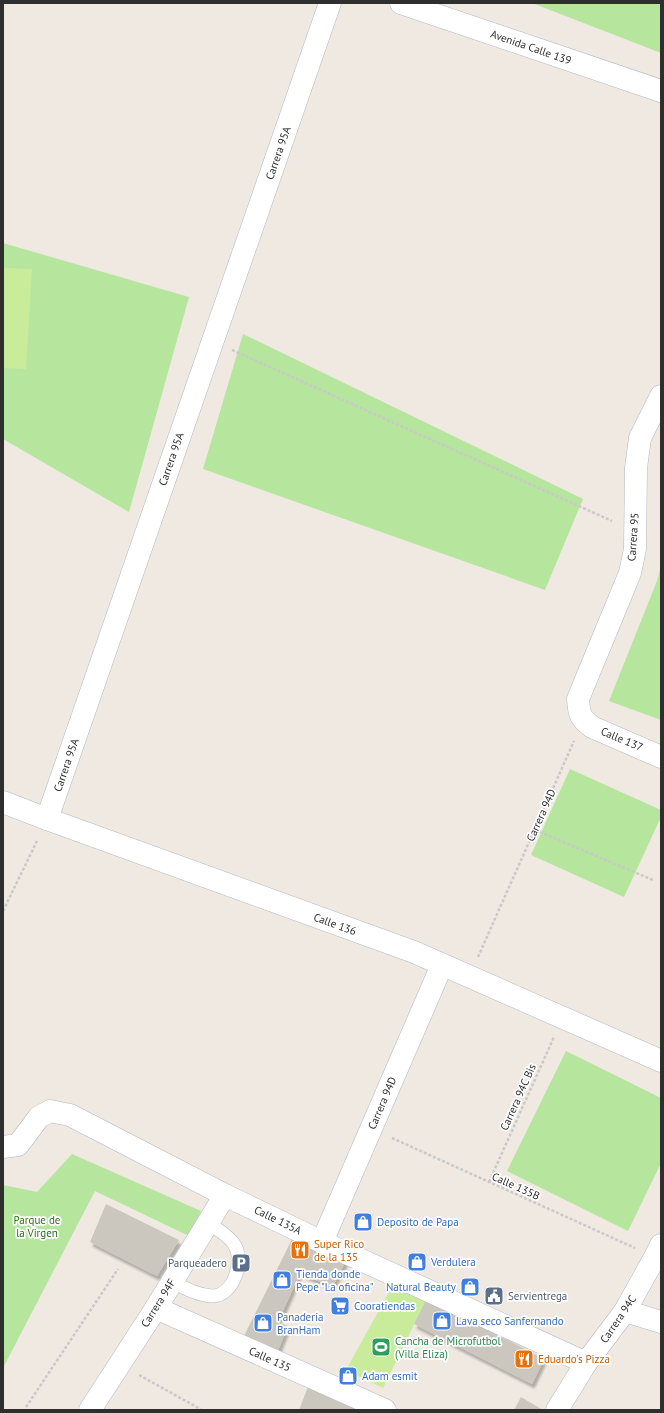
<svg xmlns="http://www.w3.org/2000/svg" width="664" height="1413" font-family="'PT Sans',sans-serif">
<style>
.green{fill:#b6e59e}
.pitch{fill:#c9ec9a}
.building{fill:#cbc7bf;filter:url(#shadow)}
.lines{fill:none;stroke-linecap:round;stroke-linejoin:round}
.service-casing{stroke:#b4b7c1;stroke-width:14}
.minor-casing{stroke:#b4b7c1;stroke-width:23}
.secondary-casing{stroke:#b4b7c1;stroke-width:23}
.path{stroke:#c9c9c9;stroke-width:2.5;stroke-dasharray:3 2;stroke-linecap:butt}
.service{stroke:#fff;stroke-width:13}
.minor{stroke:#fff;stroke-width:22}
.secondary{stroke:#fff;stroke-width:22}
.labels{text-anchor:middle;stroke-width:3.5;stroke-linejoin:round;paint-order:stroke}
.street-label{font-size:11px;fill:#2e2e2e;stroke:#fff}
.park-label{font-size:11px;fill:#2c6e1b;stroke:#fff}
.shop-label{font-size:11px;fill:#366cbe;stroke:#fff;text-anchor:start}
.food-label{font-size:11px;fill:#c56008;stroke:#fff;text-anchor:start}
.service-label{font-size:11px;fill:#4e5e75;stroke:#fff;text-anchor:end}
.leisure-label{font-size:11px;fill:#27864d;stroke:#fff;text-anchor:start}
</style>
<defs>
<filter id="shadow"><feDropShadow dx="2.5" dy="4.5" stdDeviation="1" flood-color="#0004"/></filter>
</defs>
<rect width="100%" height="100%" fill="#efe9e1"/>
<g class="green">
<polygon points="532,3 661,3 661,53"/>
<polygon points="3,243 189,297 129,512 3,439"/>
<polygon points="243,334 583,499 545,590 203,469"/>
<polygon points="661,565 661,720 609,701 657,581"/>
<polygon points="570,769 661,810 661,817 624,897 531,855"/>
<polygon points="566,1051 661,1098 661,1163 628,1231 507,1171"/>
<polygon points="72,1154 201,1211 189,1236 95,1191 3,1368 3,1185 37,1192"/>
</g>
<g class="pitch">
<polygon points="3,268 32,269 26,369 3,368"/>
<polygon points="394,1283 427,1298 383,1388 346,1370"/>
</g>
<g class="building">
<polygon points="106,1204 179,1240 157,1276 90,1242"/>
<polygon points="296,1231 348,1257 332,1287 300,1273 278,1322 288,1326 277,1353 244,1336"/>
<polygon points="427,1298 544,1359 532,1384 414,1324"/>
<polygon points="309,1384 363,1410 299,1410"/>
<polygon points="521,1397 543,1410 514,1410"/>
</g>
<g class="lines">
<defs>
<path id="service" d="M172,1281C185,1289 197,1295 212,1296C234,1296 245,1260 234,1244C228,1235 217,1229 208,1223"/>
<g id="minor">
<path d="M661,396L640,438L636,468L635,549L630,573L578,699C579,714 580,718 592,727L661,757"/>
<polyline points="3,802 47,819 414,952 661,1061"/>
<polyline points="47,819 330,3"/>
<polyline points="3,1147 18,1145 39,1117 50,1111 70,1115 225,1195 322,1242 586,1363"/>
<polyline points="322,1242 442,965"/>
<polyline points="156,1308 385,1410"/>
<polyline points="625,1311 661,1322"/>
<polyline points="90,1410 156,1308 225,1195"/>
<polyline points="557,1410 586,1363 625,1311 655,1257 661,1245"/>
</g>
<polyline id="secondary" points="401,3 661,91"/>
</defs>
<use href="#service" class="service-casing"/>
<use href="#minor" class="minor-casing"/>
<use href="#secondary" class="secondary-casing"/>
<g class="path">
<polyline points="232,350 612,521"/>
<polyline points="535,830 653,880"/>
<polyline points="3,911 38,839"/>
<polyline points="478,957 574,741"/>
<polyline points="392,1138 635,1248"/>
<polyline points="489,1182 554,1037"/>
<polyline points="139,1375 202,1410"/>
<polyline points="26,1407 118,1269"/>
</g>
<use href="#service" class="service"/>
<use href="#minor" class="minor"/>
<use href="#secondary" class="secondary"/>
</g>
<defs>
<symbol id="shop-square" viewBox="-11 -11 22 22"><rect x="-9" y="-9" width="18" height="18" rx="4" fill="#3f7fe0" stroke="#fff"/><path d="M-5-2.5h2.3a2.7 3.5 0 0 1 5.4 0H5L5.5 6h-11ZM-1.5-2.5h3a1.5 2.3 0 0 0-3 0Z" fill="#fff"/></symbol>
<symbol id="restaurant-square" viewBox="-11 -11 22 22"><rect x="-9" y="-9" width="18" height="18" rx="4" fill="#e8710a" stroke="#fff"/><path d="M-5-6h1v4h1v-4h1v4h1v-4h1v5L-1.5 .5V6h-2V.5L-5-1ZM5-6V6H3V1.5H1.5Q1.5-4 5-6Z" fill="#fff"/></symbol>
<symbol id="parking-square" viewBox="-11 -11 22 22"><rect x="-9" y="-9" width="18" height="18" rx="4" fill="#5c6f8a" stroke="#fff"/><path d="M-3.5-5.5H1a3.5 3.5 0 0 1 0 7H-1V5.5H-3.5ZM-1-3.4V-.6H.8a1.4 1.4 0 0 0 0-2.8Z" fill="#fff"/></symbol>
<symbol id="civic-square" viewBox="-11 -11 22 22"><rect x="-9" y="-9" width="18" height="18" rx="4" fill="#5c6f8a" stroke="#fff"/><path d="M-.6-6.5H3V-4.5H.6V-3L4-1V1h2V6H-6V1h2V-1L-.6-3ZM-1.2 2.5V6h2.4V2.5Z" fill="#fff"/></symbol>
<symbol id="supermarket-square" viewBox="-11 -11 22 22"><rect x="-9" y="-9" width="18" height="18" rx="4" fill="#3f7fe0" stroke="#fff"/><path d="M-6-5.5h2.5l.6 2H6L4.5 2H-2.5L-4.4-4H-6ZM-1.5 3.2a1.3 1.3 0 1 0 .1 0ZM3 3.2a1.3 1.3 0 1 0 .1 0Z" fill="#fff"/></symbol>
<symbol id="stadium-square" viewBox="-11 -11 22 22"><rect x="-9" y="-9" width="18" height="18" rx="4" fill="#2e9e5b" stroke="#fff"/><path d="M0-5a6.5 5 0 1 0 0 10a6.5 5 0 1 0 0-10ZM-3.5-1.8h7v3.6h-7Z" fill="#fff"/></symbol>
</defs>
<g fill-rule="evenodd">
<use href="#shop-square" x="352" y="1211" width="22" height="22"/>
<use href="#restaurant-square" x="289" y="1239" width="22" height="22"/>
<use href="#shop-square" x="406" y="1251" width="22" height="22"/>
<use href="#parking-square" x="230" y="1252" width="22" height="22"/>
<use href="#shop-square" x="271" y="1269" width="22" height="22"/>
<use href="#shop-square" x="459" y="1276" width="22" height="22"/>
<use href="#civic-square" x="483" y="1285" width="22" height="22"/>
<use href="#supermarket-square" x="329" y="1295" width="22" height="22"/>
<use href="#shop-square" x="431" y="1310" width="22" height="22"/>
<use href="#shop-square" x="252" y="1312" width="22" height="22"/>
<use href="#stadium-square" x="370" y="1336" width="22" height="22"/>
<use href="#restaurant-square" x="513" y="1348" width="22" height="22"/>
<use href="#shop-square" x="337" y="1365" width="22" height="22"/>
</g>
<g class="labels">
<g class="street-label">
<text transform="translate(531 47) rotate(19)" y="4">Avenida Calle 139</text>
<text transform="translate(278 153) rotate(-71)" y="4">Carrera 95A</text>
<text transform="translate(171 459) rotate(-71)" y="4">Carrera 95A</text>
<text transform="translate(633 537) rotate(-86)" y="4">Carrera 95</text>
<text transform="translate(622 739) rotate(23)" y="4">Calle 137</text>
<text transform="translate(66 765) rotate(-71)" y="4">Carrera 95A</text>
<text transform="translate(541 815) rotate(-66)" y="4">Carrera 94D</text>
<text transform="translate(335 924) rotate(20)" y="4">Calle 136</text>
<text transform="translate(518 1097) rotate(-66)" y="4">Carrera 94C Bis</text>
<text transform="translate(382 1103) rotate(-67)" y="4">Carrera 94D</text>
<text transform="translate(516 1186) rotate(24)" y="4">Calle 135B</text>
<text transform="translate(278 1220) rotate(26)" y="4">Calle 135A</text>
<text transform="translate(158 1303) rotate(-58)" y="4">Carrera 94F</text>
<text transform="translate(618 1319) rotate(-56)" y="4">Carrera 94C</text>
<text transform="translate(270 1359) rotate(24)" y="4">Calle 135</text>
</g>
<g class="park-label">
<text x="37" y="1224">Parque de<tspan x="37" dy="13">la Virgen</tspan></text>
</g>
<g class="shop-label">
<text x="377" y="1226">Deposito de Papa</text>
<text x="431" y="1266">Verdulera</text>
<text x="296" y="1278">Tienda donde<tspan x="296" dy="13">Pepe "La oficina"</tspan></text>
<text x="456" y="1291" text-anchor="end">Natural Beauty</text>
<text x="354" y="1310">Cooratiendas</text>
<text x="277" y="1321">Panadería<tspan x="277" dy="13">BranHam</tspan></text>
<text x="456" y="1325">Lava seco Sanfernando</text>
<text x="362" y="1380">Adam esmit</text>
</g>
<g class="food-label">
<text x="314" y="1248">Super Rico<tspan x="314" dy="13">de la 135</tspan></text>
<text x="538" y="1363">Eduardo's Pizza</text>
</g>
<g class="service-label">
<text x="227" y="1267">Parqueadero</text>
<text x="508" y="1300" text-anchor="start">Servientrega</text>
</g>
<g class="leisure-label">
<text x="395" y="1345">Cancha de Microfutbol<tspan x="395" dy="13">(Villa Eliza)</tspan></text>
</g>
</g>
<rect width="664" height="1413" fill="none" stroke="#2e2e2e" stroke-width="8"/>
</svg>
